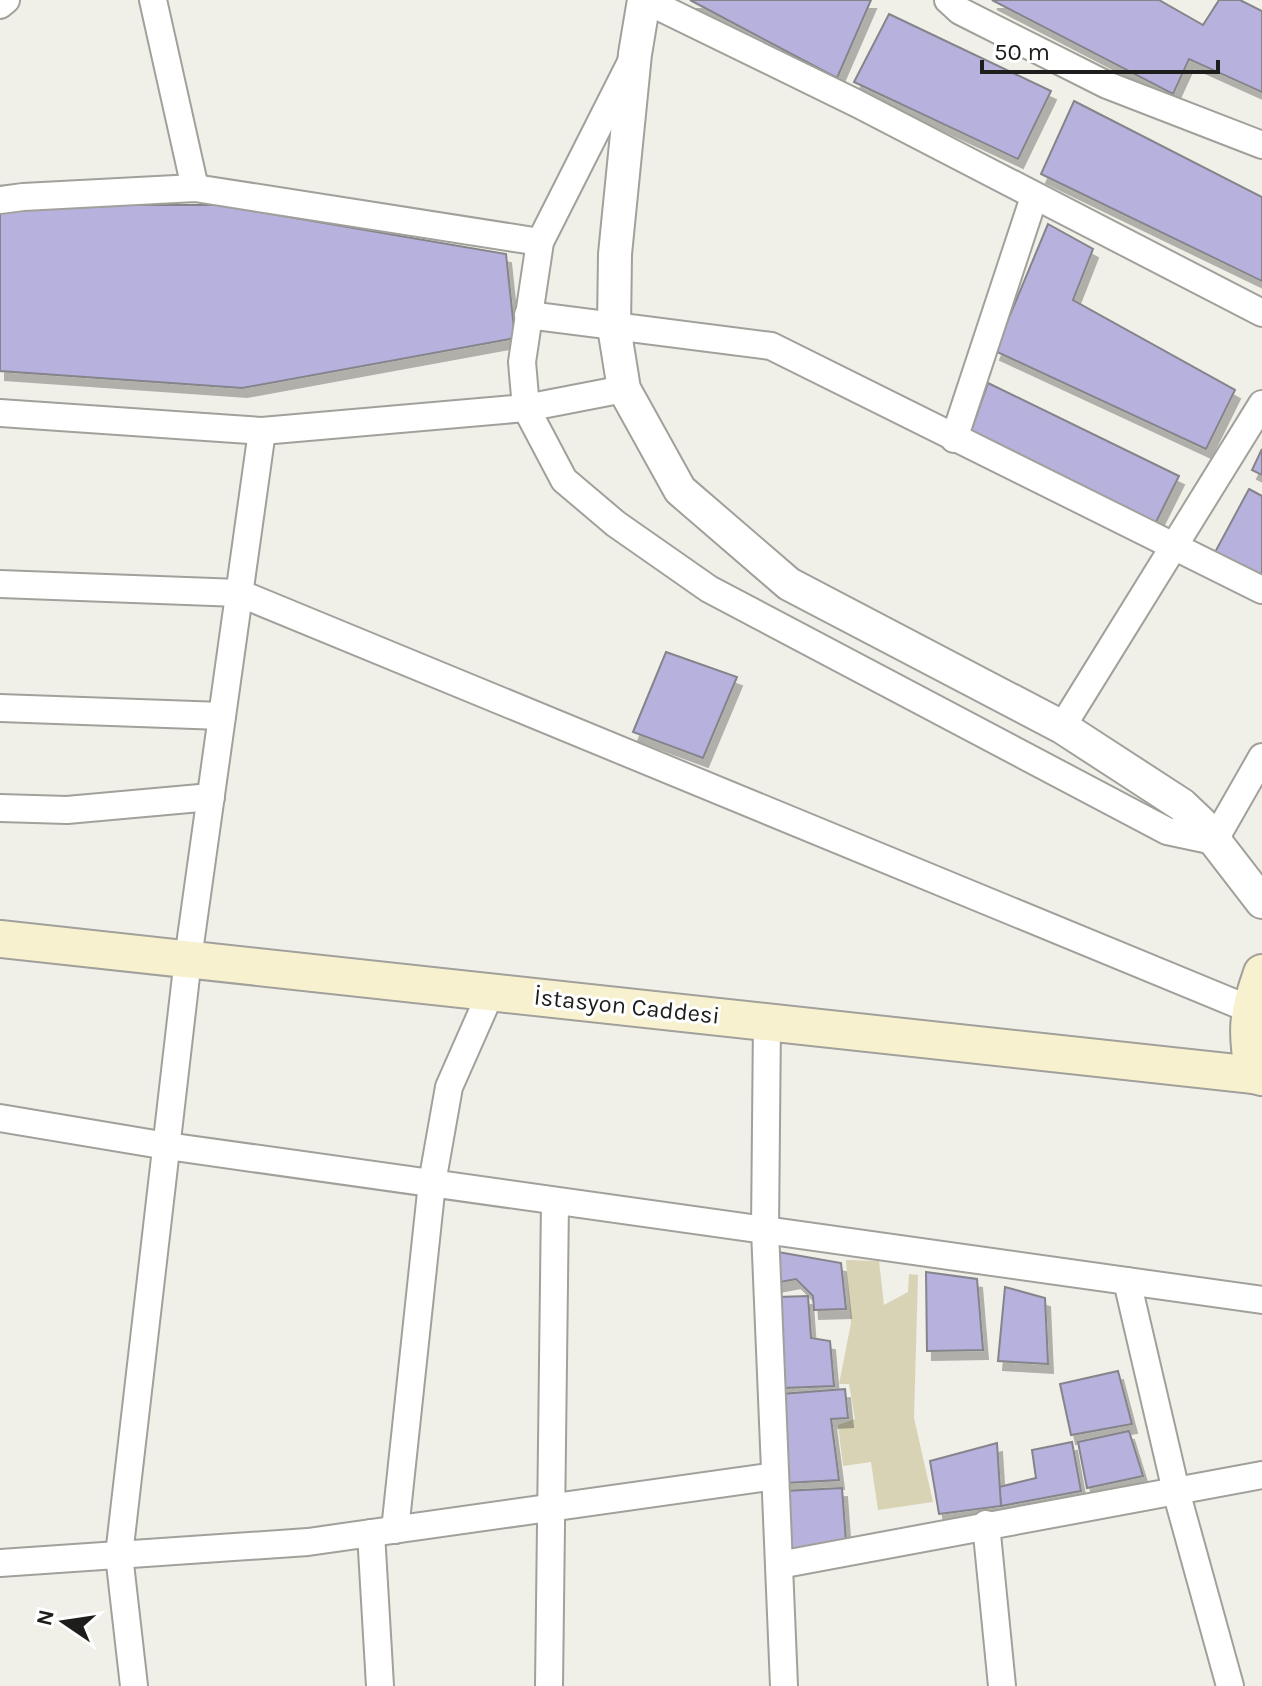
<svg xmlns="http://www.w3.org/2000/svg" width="1262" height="1686" font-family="Karla,sans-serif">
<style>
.green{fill:#d8d3b5}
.building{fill:#b6b1dd;stroke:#85848a;stroke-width:2;filter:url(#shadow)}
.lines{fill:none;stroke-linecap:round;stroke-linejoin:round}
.minor-casing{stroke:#a1a09a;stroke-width:30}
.tertiary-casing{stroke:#a1a09a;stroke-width:36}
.secondary-casing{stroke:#a1a09a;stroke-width:40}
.minor{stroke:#fff;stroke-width:26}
.tertiary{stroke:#fff;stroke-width:32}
.secondary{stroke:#f7f1d0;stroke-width:36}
.labels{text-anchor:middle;stroke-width:6;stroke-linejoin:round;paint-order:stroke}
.street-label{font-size:24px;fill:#1d1d1b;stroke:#fff}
</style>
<defs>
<filter id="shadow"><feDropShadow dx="5" dy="9" stdDeviation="0" flood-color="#0004"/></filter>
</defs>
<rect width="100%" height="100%" fill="#f0efe8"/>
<polygon class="green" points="846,1260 879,1261 884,1305 908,1292 909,1274 918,1275 914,1418 933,1502 878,1510 871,1462 843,1466 838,1425 855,1419 849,1384 839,1384 851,1323"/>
<g class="building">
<polygon points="690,0 871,0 837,78"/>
<polygon points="992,0 1159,0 1203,25 1219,0 1240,0 1262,11 1262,92 1189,59 1173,94"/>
<polygon points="889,14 1051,91 1018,159 854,82"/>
<polygon points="1074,101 1262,197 1262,281 1041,174"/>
<polygon points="0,205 218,205 506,254 515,338 242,388 0,371"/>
<polygon points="1048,224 1093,249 1073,300 1235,390 1206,449 995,351"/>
<polygon points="988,383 1179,476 1155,524 970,434"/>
<polygon points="1262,449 1262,475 1252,470"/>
<polygon points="1249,489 1262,496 1262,577 1213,556"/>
<polygon points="666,652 737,677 703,758 633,732"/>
<polygon points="778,1252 841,1263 846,1309 814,1310 813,1296 796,1279 775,1283"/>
<polygon points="926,1272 977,1279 983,1350 927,1351"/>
<polygon points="1005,1287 1045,1298 1048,1364 998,1361"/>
<polygon points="808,1296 811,1338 830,1341 834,1386 783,1388 778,1297"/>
<polygon points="1118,1371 1132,1424 1071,1435 1060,1384"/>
<polygon points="845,1389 848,1418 831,1419 839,1480 785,1483 781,1394"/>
<polygon points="1129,1431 1143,1476 1087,1488 1078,1442"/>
<polygon points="1072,1442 1081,1491 1001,1506 999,1487 1036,1478 1032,1450"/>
<polygon points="997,1443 1001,1506 939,1514 930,1461"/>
<polygon points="842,1488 846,1542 786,1550 784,1491"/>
</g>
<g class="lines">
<defs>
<g id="minor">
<polyline points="153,0 195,188"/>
<polyline points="645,0 856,103 1262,313"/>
<polyline points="948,0 960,11 1107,85 1262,145"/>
<polyline points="0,5 6,0"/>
<polyline points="630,64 540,242 522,362 526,408 564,480 616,524 709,589 1167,831 1214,841 1262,757"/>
<polyline points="0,200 23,197 195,188 540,242"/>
<polyline points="528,315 771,346 1262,590"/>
<polyline points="0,413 262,431 526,408 624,389"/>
<polyline points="954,439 1034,197"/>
<polyline points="0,584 239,593 1249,1009"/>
<polyline points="0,708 222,716"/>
<polyline points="1062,727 1262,404"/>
<polyline points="0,808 67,810 211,797"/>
<polyline points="767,1021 765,1230 784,1686"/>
<polyline points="0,1118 167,1146 1262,1300"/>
<polyline points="1127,1281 1176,1491 1230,1686"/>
<polyline points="986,1524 1002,1686"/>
<polyline points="395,1530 432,1183 449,1087 491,992"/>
<polyline points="371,1533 380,1686"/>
<polyline points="0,1563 308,1542 775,1476"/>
<polyline points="779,1565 1262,1475"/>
<polyline points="134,1686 119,1555 188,959 262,431"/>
<polyline points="549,1686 555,1201"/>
</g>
<polyline id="tertiary" points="644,0 635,54 615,254 614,327 624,389 680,490 789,584 1062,727 1182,805 1201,823 1262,902"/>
<g id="secondary">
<polyline points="0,939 1254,1075"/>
<path d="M1262,973C1247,1015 1246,1032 1254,1075L1262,1077"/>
</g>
</defs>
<use href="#minor" class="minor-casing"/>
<use href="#tertiary" class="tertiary-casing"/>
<use href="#secondary" class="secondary-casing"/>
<use href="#minor" class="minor"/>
<use href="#tertiary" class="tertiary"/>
<use href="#secondary" class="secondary"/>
</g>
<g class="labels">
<g class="street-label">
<text transform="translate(627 1006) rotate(6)" y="8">İstasyon Caddesi</text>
</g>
</g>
<g transform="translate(64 1622) rotate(283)" stroke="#ffffff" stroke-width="6" paint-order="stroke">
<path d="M0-6L14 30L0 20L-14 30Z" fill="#1d1d1b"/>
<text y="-12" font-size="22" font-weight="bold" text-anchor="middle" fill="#1d1d1b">N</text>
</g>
<path d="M982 60v12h236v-12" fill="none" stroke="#1d1d1b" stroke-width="4"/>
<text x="994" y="60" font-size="24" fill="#1d1d1b" stroke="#ffffff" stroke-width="6" paint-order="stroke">50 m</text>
</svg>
